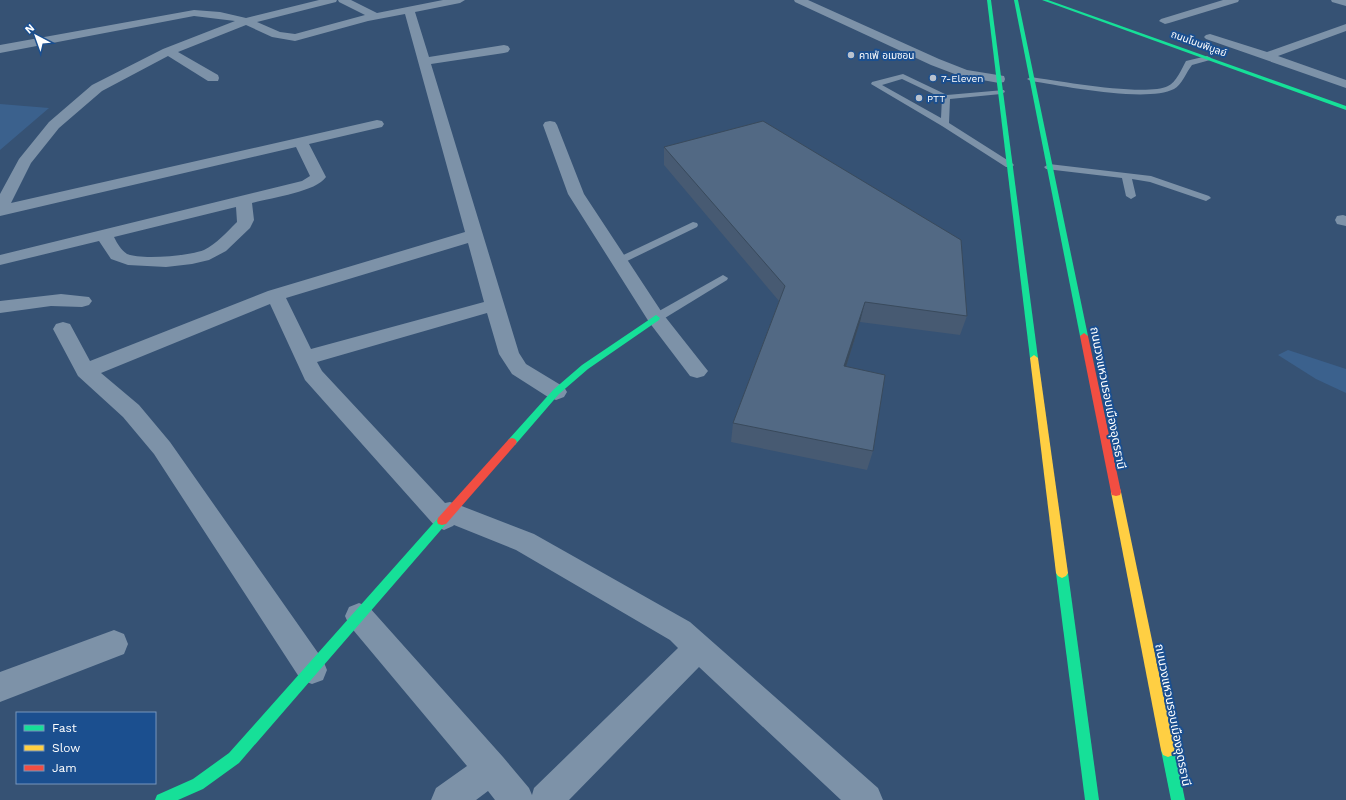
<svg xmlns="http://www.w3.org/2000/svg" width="1346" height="800" font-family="'Work Sans','Noto Sans Thai',sans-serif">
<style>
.water{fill:#3b618d}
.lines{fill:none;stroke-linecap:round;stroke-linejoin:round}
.lane{fill:#7d92a8;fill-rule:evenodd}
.street{fill:#7d92a8;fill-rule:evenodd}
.fast{fill:#16e098;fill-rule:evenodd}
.slow{fill:#ffcf43;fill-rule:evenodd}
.jam{fill:#f24e42;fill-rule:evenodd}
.wall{fill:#475a72}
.shaded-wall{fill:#394a5c}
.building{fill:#526984;stroke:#394a5c}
.poi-dot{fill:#b9c2ce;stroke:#1b4f8f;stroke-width:1.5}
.labels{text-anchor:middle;stroke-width:4;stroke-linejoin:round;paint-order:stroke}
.far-street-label{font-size:10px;fill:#fff;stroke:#1b4f8f}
.far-poi-label{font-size:10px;fill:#fff;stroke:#1b4f8f;text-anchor:start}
.street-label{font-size:12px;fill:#fff;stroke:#1b4f8f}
</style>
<rect width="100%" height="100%" fill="#365274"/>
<g class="water">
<polygon points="0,104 49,108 0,150"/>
<polygon points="1288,350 1346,369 1346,393 1316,379 1278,355"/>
</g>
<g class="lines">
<g class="lane">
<path d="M1207,56L1211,58L1210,60L1192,65C1187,71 1181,86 1174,89C1147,103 1063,86 1031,81L1027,79L1031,77C1059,81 1146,97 1168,86C1176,83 1182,68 1186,61Z"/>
<path d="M903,74L947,95L1004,90L1005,92L1001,94L950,99L949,123L1012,163L1014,165L1012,167H1006L942,126L871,84L872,82ZM902,79L942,98L941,118L882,85Z"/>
<polygon points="1049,164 1151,176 1209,196 1211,198 1206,201 1150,182 1132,179 1136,196 1131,199 1126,196 1122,178 1046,169 1044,167"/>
<polygon points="693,222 697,223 698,225 697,227 623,263 615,263 614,261 615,259"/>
<polygon points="723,275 728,278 727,280 660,321 652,321 650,318 652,315"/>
</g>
<g class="street">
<path d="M319,0H337L336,2L257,22L280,32L295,34L365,15L339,2L338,0H351L377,13L443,0H465L460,3L415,12L429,57L504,45L508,46L510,49L508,52L504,53L431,64L519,353L526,364L564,387L567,392L564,397L556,400L548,397L512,374L499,354L487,313L317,362L322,371L445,503L450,502L459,505L534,534L690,622L878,788L883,800H841L699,667L569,800H495L488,791L476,800H431L436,788L467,766L349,625L345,616L349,607L359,603L369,607L503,757L529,788L532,795L534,788L678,648L670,640L516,550L454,525L453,526L444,530L435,526L305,380L270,304L101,373L139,405L170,442L323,660L327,670L323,680L312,684L301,680L154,454L123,417L78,376L53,329L56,324L63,322L70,324L90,361L268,291L465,232L405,14L368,21L295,41L272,37L246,25L178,52L218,75L219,78L218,81H208L168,56L102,91L59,128L31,163L11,203L377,120L382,121L384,124L382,127L309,144L326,177C316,192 270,198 252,203L254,220L250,228L226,251L209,260L192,264L166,267L128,265L111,259L99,241L0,265V255L302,181L310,176L296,147L0,216V194L19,159L49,122L92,85L163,49L235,21L194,16L0,53V45L194,10L220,12L246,18ZM236,207L237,222C227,232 216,244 204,250C189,256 141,260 127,254C121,250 117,243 114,237ZM468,243L484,302L311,349L286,298Z"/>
<polygon points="794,0 808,0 939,59 967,70 1004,76 1005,79 1004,82 999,83 960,76 931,65 795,2"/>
<polygon points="1223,0 1239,0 1238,2 1169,23 1165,24 1159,21 1161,19"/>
<polygon points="1331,0 1346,0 1346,6 1332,2"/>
<polygon points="1346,24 1346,31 1278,56 1346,80 1346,88 1206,39 1204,37 1206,35 1210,34 1267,52"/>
<polygon points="550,121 555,122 557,125 584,194 663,314 704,366 708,371 704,376 697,378 690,376 649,322 568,194 543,125 545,122"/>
<polygon points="1343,215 1346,216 1346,226 1337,224 1335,220 1337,216"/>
<polygon points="61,294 89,297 92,301 89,305 82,307 51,306 0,313 0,301"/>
<polygon points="114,630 124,634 128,644 124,654 0,702 0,672"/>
</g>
<g class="fast">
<polygon points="987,0 991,0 1038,358 1034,361 1030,358"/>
<polygon points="1014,0 1018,0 1088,336 1084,339 1080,336"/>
<polygon points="1042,0 1048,0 1346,106 1346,110"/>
<polygon points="656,315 660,318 659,320 588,369 559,394 515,445 509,445 507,442 509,439 553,390 582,365"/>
<polygon points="442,517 446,518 447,521 446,524 239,763 203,789 178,800 155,800 157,795 193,779 229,753 438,518"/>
<polygon points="1062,568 1066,570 1068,573 1099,800 1085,800 1056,573 1058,570"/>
<polygon points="1168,743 1173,745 1175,750 1185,800 1171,800 1161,750 1163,745"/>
</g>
<g class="slow">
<polygon points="1034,355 1038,358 1068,573 1066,576 1062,578 1058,576 1056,573 1030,358"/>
<polygon points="1116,488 1120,489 1121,492 1175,750 1173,755 1168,757 1163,755 1161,750 1111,492 1112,489"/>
</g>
<g class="jam">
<polygon points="1084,333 1088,336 1121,492 1120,495 1116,496 1112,495 1111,492 1080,336"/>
<polygon points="512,438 515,439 517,442 515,445 446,524 442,525 438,524 437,521 438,518 509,439"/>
</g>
</g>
<polygon class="wall" points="664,147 967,316 960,335 860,322 846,367 873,451 867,470 731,442 733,423 779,301 664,165"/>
<polygon class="shaded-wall" points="865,302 860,322 840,386 844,366"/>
<polygon class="building" points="763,121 961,240 967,316 865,302 844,366 885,375 873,451 733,423 785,286 664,147"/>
<g class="poi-dot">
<circle cx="851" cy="55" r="4"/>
<circle cx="933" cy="78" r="4"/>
<circle cx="919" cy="98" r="4"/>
</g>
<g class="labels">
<g class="far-street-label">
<text transform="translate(1199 43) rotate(20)" y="4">ถนนโนนพิบูลย์</text>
</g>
<g class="far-poi-label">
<text x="859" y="59">คาเฟ่ อเมซอน</text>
<text x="941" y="82">7-Eleven</text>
<text x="927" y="102">PTT</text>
</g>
<g class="street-label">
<text transform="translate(1108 398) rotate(79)" y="4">ถนนวงแหวนรอบเมืองอุดรธานี</text>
<text transform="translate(1173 715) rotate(79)" y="4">ถนนวงแหวนรอบเมืองอุดรธานี</text>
</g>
</g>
<rect x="16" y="712" width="140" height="72" fill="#1b4f8f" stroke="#7695bc"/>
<rect x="24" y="725" width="20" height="6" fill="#16e098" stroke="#7695bc"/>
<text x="52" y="732" font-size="12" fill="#ffffff">Fast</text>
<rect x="24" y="745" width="20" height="6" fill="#ffcf43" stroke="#7695bc"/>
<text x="52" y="752" font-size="12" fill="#ffffff">Slow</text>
<rect x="24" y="765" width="20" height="6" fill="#f24e42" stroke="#7695bc"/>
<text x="52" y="772" font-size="12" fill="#ffffff">Jam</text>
<g transform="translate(36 36) rotate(319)" stroke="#1b4f8f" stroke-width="3" paint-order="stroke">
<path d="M0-3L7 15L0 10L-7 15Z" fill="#ffffff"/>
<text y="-6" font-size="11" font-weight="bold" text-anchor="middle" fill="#ffffff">N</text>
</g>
</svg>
